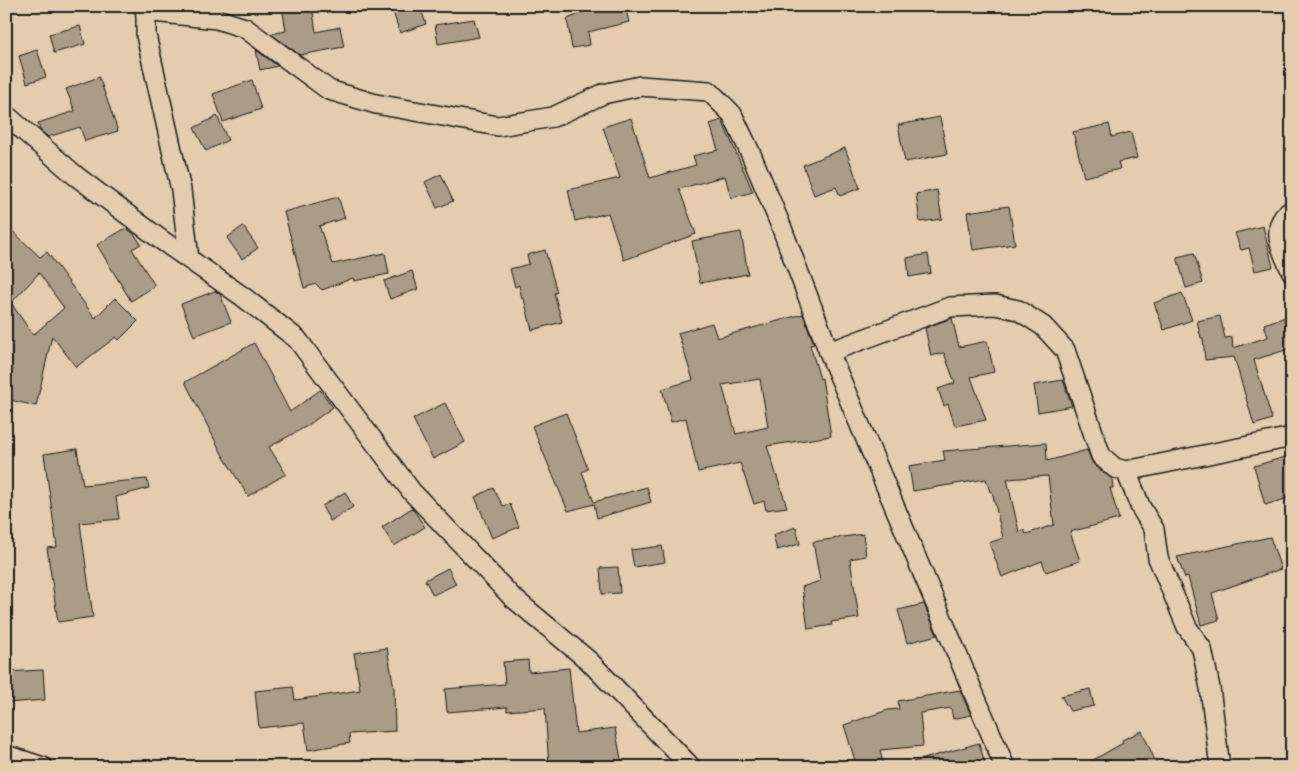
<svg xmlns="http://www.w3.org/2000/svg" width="1298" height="773" font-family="Delius,sans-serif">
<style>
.building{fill:#ac9b85;stroke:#1c1c1c;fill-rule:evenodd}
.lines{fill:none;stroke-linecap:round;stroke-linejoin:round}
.minor-casing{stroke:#1c1c1c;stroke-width:22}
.minor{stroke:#e4ccad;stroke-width:19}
</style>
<rect width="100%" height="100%" fill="#e4ccad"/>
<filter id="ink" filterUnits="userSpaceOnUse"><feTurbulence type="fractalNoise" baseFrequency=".02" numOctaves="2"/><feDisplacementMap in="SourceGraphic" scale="10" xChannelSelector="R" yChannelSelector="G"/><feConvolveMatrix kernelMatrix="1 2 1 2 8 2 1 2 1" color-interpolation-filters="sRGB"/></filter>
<g filter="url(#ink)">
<g class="building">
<polygon points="282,6 312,6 316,32 340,27 344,47 300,55 271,34 286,31"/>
<polygon points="391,6 420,6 426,24 400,33"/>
<polygon points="601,6 625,6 629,22 588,32 590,45 572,48 567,19"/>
<polygon points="474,19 479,37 438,44 435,25"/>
<polygon points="80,26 85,44 54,53 49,34"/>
<polygon points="37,50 46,77 27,83 19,56"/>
<polygon points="256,50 278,66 260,70"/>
<polygon points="99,77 118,131 85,141 80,127 48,137 40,130 38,123 75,111 66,89"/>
<polygon points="252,80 261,109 223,122 213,94"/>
<polygon points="217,116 228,140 206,151 194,128"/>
<polygon points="940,117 947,154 905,162 898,125"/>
<polygon points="631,118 650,178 696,165 693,156 718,150 710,124 722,120 753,192 731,198 725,176 679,189 696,234 624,260 608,213 575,221 568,190 620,178 603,127"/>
<polygon points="1109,124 1112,137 1131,132 1137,158 1118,162 1120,169 1084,177 1073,132"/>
<polygon points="845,148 860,188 840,196 836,187 814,195 803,165"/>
<polygon points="441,174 453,201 437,208 425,182"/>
<polygon points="937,190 942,219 920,222 916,194"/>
<polygon points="338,197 345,218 319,226 333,264 385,253 389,274 354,281 353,278 322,290 316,284 304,288 284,212"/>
<polygon points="1009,206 1015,244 973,250 967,212"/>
<path d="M6,225L40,257L47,252L95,318L115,298L138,321L119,340L116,337L76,367L52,336L36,406L6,399ZM39,273L64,308L33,335L11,303Z"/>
<polygon points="243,226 258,248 242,259 227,238"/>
<polygon points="1263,226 1273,267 1255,271 1249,248 1241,250 1235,233"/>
<polygon points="126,228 134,234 141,244 132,249 155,286 131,301 97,245"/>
<polygon points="741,232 748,274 700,283 692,241"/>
<polygon points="545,250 557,292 554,293 562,322 532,330 524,299 522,299 519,285 515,287 510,269 529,264 527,255"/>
<polygon points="1194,253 1203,283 1186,288 1177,257"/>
<polygon points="928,254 931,273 909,277 907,258"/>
<polygon points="412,271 418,289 390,299 384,281"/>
<polygon points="215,291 220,294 231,322 194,336 181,304"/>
<polygon points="1182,293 1192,320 1164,330 1154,303"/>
<path d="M803,314L814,344L810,345L820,379L822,378L831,436L767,446L787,507L766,510L764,501L754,504L740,463L698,472L686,418L671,422L662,389L693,380L678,333L712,323L717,338ZM760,379L768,427L736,434L722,385Z"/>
<polygon points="1292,315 1292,348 1254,360 1272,419 1254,425 1234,357 1205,360 1203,338 1201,338 1197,321 1220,316 1225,338 1232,337 1233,348 1268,337 1264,324"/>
<polygon points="952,318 959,347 987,341 994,372 971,377 986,420 955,426 948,404 944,406 938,389 955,383 944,353 931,356 925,328"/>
<polygon points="254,343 290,412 320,390 333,407 307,426 269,447 286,474 248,496 222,454 185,382"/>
<polygon points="1063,380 1072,406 1038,412 1034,385"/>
<polygon points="445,403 465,442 433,459 413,419"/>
<polygon points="566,413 588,469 582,472 594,502 647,487 651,502 597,518 594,504 568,511 532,426"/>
<path d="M1046,443L1047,461L1087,450L1093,464L1112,479L1113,488H1110L1119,519L1070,532L1080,561L1046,572L1042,561L1002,577L989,543L1003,538L992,491L990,492L986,479L913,491L909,466L945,460L943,451ZM1048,476L1054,525L1026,534L1024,530L1019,532L1007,479Z"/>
<polygon points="77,449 83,485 147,479 149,488 116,497 119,519 80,523 93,617 58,622 47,548 57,547 44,454"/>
<polygon points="1292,455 1292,497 1265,505 1254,466"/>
<polygon points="493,488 503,506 510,504 519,527 492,538 475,497"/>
<polygon points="345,492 353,507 330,521 322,506"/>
<polygon points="412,508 425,527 394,546 382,527"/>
<polygon points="796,527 800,544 777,550 773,535"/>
<polygon points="863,534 866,556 850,559 859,618 831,622 832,625 808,629 802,587 820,581 813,542"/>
<polygon points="1270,537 1281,569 1212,593 1219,620 1201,625 1188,577 1185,578 1177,557"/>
<polygon points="662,546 665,562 634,567 631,550"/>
<polygon points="618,567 620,593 602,594 600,568"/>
<polygon points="448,568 456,584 433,595 425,580"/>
<polygon points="924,604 937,635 907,643 898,610"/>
<polygon points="387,648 394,688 395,731 349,734 350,743 308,750 304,723 259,728 255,691 293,687 295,700 360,690 354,653"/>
<polygon points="528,660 529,672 569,668 576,733 615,728 622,764 607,767 549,767 545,708 507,711 507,707 447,712 445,689 505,684 503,662"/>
<polygon points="43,670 45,700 6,703 6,672"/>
<polygon points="1090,689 1094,706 1070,711 1061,696"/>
<polygon points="960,690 971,715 953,719 951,708 920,713 923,746 880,750 884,767 857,767 844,725 888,710 899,709 898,701"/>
<polygon points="1142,731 1158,767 1081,767 1123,743 1122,740"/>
<polygon points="979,743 986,767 914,767 913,762"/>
</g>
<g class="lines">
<defs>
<g id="minor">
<polyline points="146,6 146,35 181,190 189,259"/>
<polyline points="145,11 217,19 245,28 329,90 376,104 498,126 553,117 603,94 640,86 709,91 732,114 750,152 781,226 829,352 1005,767"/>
<polyline points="6,115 76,176 160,239 242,296 297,339 412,492 512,597 589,661 691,767"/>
<path d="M1292,210C1268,225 1282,252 1292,272"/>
<polyline points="829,352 950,307 995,305 1018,310 1043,326 1065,350 1101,456 1115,468 1126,471 1292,437"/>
<polyline points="1126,471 1141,508 1154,529 1158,558 1187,627 1202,649 1210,688 1220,767"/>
<polyline points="6,755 43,767"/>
</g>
</defs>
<use href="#minor" class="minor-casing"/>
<use href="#minor" class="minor"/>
</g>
</g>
<rect width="1298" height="773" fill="none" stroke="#e4ccad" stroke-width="25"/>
<rect x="12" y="12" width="1273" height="748" fill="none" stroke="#1c1c1c" stroke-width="2" filter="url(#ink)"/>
</svg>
